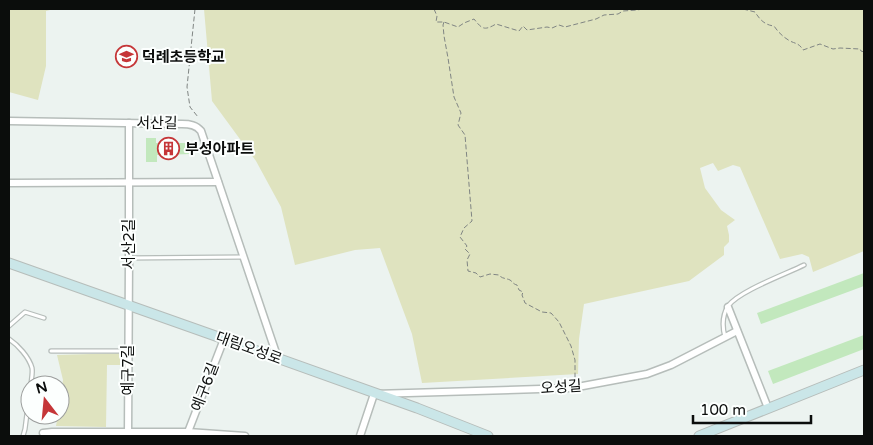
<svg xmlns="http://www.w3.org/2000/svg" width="873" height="445" font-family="'Varela Round','Noto Sans KR',sans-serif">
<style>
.green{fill:#dfe3bf}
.building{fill:#c2e8bd}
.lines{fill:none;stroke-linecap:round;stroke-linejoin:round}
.lane-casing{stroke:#b6bdba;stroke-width:5.5}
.street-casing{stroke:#b6bdba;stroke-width:9}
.secondary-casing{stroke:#b6bdba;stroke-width:11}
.path{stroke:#808583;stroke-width:1;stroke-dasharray:5 2.5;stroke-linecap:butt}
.lane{stroke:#fff;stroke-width:3}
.street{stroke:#fff;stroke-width:6}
.secondary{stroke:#cae6e8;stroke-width:9}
.labels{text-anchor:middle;stroke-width:4;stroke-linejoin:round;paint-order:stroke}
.poi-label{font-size:15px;font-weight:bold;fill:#0b0d0c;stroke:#fcfffe;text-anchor:start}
.street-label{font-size:15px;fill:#0b0d0c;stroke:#fcfffe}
</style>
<rect width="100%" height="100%" fill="#ecf3f0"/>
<g class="green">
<polygon points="9,9 54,9 46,11 46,66 38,100 9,92"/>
<polygon points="204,9 864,9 864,251 813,272 809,257 802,254 780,259 740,167 733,165 718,171 713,163 700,168 705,188 721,210 735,220 727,226 729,235 729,242 724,247 724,255 689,281 584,304 579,339 578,374 422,383 412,334 380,248 355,250 295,265 281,207 256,161 212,101"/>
<polygon points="124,353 124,365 107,365 106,427 56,426 58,415 60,415 60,399 63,380 57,355"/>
</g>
<g class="building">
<polygon points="146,138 156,138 156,143 192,143 192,154 157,155 157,162 146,162"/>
<polygon points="864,273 864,286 761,324 757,313"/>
<polygon points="864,335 864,349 773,384 768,371"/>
</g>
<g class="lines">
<defs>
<g id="lane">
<polyline points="130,258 243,257"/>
<polyline points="9,326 25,312 44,318"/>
<path d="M725,337C722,326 722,316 728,306C739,291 786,274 804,265"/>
<path d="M9,339C18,345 29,357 32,368C33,373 31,380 31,385"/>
<polyline points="51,351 128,351"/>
<polyline points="23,436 25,429 30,390"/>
</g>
<g id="street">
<path d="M9,121L182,124C190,124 196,125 201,131L278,359"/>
<polyline points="9,183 218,182"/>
<polyline points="728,307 768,408"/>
<polyline points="43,433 52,432 188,432 245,436"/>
<polyline points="128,436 129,258 129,123"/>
<polyline points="188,436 188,432 224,339"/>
<polyline points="360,436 374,394 572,388 647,374 671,365 737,331"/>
</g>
<g id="secondary">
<polyline points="9,263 224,339 417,408 488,436"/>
<polyline points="699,436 864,370"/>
</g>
</defs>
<use href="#lane" class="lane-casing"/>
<use href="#street" class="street-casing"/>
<use href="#secondary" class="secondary-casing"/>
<g class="path">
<polyline points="195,9 187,87 190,107 198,117"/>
<path d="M434,9L437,16L436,22H444L458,27L464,23L474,19C482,29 484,31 496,24L519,31L523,26L527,30L547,27L552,28L559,25L565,27L596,19L604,15L618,14L623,11L637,10L643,9"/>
<path d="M743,9L755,12C760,20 765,25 774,26C778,32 783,37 790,41C796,44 799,43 803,50L820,44L833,49L840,48L860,49L861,51L864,52"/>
<path d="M444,22L443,25L444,36L448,58L454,97L461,113L458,125L465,135L472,221L464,228L460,237L467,246L465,249L470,254L467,260L468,271L476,273L480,277L490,274L499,275C502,279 506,278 510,280C513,282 513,284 517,285L519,290L523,292L522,295L525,303L542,312L551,313L559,322L571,346L575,360V379L573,381"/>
</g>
<use href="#lane" class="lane"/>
<use href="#street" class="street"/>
<use href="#secondary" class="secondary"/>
</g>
<defs>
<symbol id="school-ring" viewBox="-11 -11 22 22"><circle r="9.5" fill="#fcfffe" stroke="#c53638" stroke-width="1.5"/><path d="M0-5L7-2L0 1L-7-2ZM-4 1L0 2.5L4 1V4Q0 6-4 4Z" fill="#c53638"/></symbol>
<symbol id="building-ring" viewBox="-11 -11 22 22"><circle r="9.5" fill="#fcfffe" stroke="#c53638" stroke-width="1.5"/><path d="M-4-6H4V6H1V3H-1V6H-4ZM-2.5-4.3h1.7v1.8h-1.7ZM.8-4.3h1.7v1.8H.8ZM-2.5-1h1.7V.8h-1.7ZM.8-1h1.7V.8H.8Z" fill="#c53638"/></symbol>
</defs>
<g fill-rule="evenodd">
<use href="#school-ring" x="114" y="44" width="25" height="25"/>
<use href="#building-ring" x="156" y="136" width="25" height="25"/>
</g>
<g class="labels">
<g class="poi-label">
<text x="142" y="62">덕례초등학교</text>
<text x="185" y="154">부성아파트</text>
</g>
<g class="street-label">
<text transform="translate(157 123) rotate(1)" y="5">서산길</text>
<text transform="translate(129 244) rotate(-90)" y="5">서산2길</text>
<text transform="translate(249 348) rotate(20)" y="5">대림오성로</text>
<text transform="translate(128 370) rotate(-90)" y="5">예구7길</text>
<text transform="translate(205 387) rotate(-69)" y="5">예구6길</text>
<text transform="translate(561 387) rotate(-4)" y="5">오성길</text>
</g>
</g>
<rect width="873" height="445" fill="none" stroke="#0b0d0c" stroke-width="20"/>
<g transform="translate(45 400) rotate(344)"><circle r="24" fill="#fcfffe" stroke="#9c9e9d"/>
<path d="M0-4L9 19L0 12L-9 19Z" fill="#c53638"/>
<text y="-8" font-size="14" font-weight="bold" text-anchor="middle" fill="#0b0d0c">N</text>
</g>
<path d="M693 415v8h118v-8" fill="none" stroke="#0b0d0c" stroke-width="2.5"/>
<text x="700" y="415" font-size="15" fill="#0b0d0c" stroke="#fcfffe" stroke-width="4" paint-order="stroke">100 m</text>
</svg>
